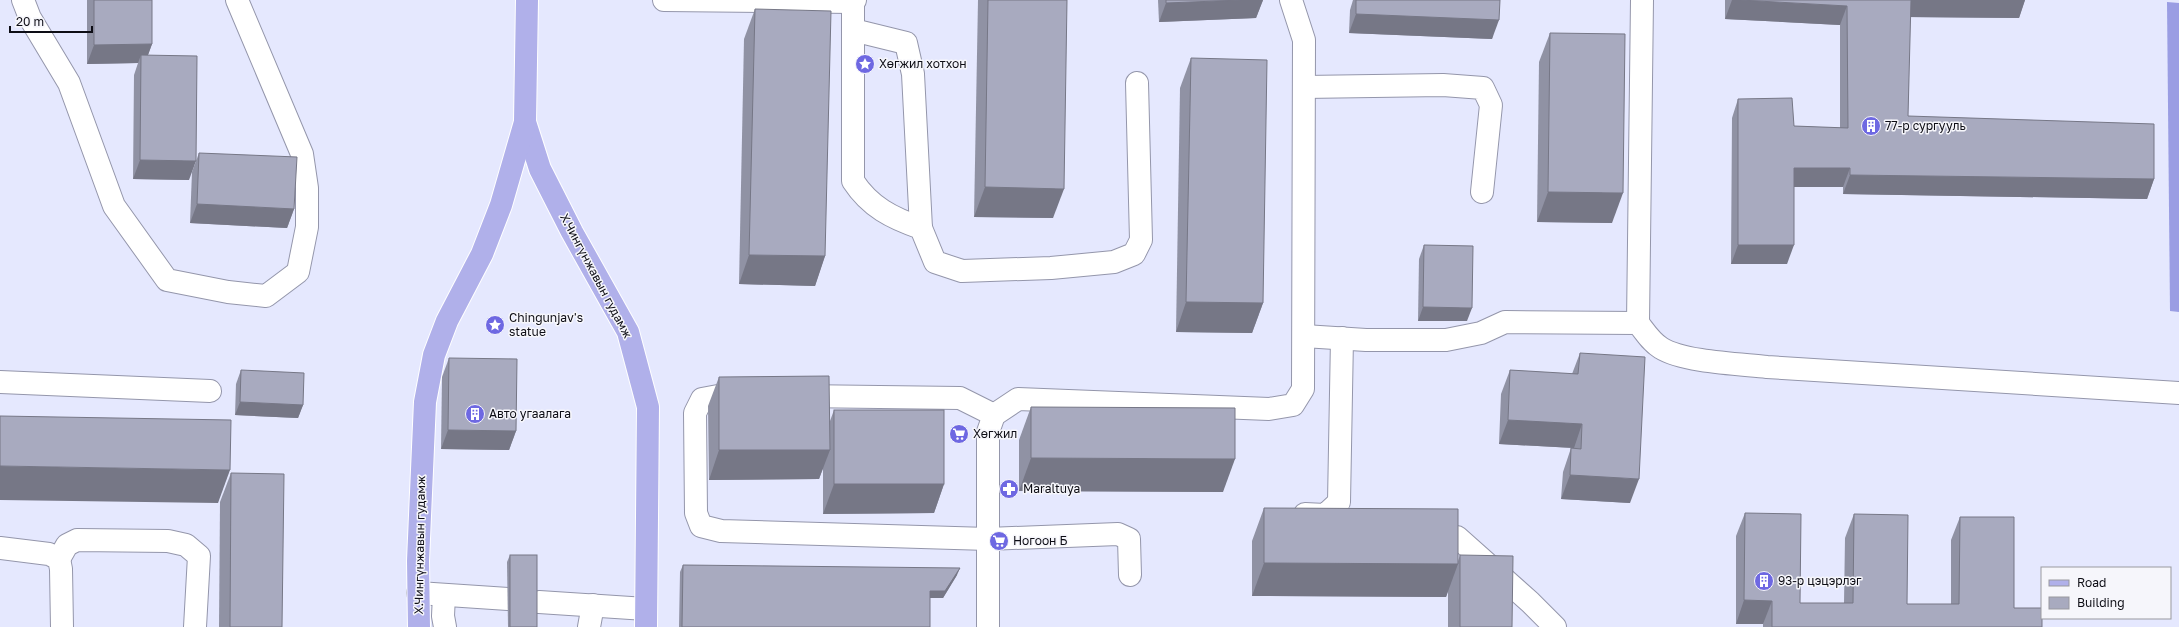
<svg xmlns="http://www.w3.org/2000/svg" width="2179" height="627" font-family="'Golos Text',sans-serif">
<style>
.forest{fill:#9a9de3}
.lines{fill:none;stroke-linecap:round;stroke-linejoin:round}
.minor-casing{stroke:#9496ab;stroke-width:24}
.major-casing{stroke:#fff;stroke-width:24}
.minor{stroke:#fff;stroke-width:22}
.major{stroke:#b0b0ea;stroke-width:22}
.wall{fill:#9092a4}
.shaded-wall{fill:#767786}
.building{fill:#a8aabf;stroke:#767786}
.labels{text-anchor:middle;stroke-width:3;stroke-linejoin:round;paint-order:stroke}
.poi-label{font-size:12px;fill:#0d0d15;stroke:#f6f6fb;text-anchor:start}
.street-label{font-size:12px;fill:#0d0d15;stroke:#f6f6fb}
</style>
<rect width="100%" height="100%" fill="#e5e8fe"/>
<polygon class="forest" points="2167,2 2179,3 2179,312 2170,311"/>
<g class="lines">
<defs>
<g id="minor">
<polyline points="23,0 30,18 69,83 114,206 167,280 228,292 266,296 298,272 307,227 307,188 302,154 237,0"/>
<polyline points="664,0 853,2 855,0"/>
<path d="M853,2V181C870,207 892,218 921,228L935,262L962,271L1051,268L1114,262L1134,254L1141,240L1137,83"/>
<polyline points="853,30 906,43 913,74 921,228"/>
<polyline points="1304,87 1443,85 1483,88 1491,105 1482,192"/>
<polyline points="1638,323 1642,0"/>
<path d="M1304,336L1366,340H1446L1481,333L1505,322L1638,323C1645,332 1651,342 1661,348C1683,362 1740,364 1767,367L2179,393"/>
<polyline points="0,382 210,391"/>
<polyline points="741,396 718,396 702,399 695,413 696,513 701,526 721,531 988,539 1118,534 1129,539 1130,575"/>
<polyline points="799,396 960,398 994,415"/>
<polyline points="1305,514 1325,515 1339,502 1342,338"/>
<polyline points="1457,537 1530,602 1555,627"/>
<polyline points="0,548 49,554 59,559 61,569 62,627"/>
<polyline points="59,559 67,545 77,540 168,541 186,545 199,556 195,627"/>
<polyline points="418,593 508,599"/>
<polyline points="444,595 443,616 445,627"/>
<polyline points="539,602 646,609"/>
<polyline points="589,627 593,605"/>
<polyline points="988,627 988,432 994,415 1018,399 1269,409 1293,405 1303,389 1304,40 1291,0"/>
</g>
<g id="major">
<polyline points="525,122 540,169 572,232 628,332 648,407 646,627"/>
<polyline points="419,627 418,561 425,402 434,355 447,321 482,254 501,205 525,122 527,0"/>
</g>
</defs>
<use href="#minor" class="minor-casing"/>
<use href="#major" class="major-casing"/>
<use href="#minor" class="minor"/>
<use href="#major" class="major"/>
</g>
<g class="wall">
<polygon points="87,0 152,0 152,44 148,55 189,180 133,179 134,75 138,63 87,64"/>
<polygon points="978,0 1067,0 1053,218 974,217"/>
<polygon points="1158,0 1263,0 1256,18 1159,22"/>
<polygon points="1353,0 1500,0 1492,39 1349,33 1350,10"/>
<polygon points="1725,0 2025,0 2019,18 1910,17 1908,116 2154,179 2147,199 1843,194 1843,187 1794,187 1787,264 1731,264 1732,118 1738,99 1794,126 1840,128 1840,25 1725,19"/>
<polygon points="755,9 825,256 815,286 739,284 744,39"/>
<polygon points="1550,33 1612,223 1537,222 1539,62"/>
<polygon points="1191,58 1263,303 1252,333 1176,332 1180,88"/>
<polygon points="199,153 294,209 287,228 190,223 192,172"/>
<polygon points="1424,245 1467,321 1418,321 1419,259"/>
<polygon points="1580,353 1630,503 1561,499 1563,472 1571,448 1574,448 1499,444 1501,394 1510,370 1572,374"/>
<polygon points="449,358 516,431 509,450 441,449 442,377"/>
<polygon points="241,370 303,405 298,418 235,415 236,384"/>
<polygon points="719,377 830,421 834,410 944,484 934,513 823,514 823,468 819,479 709,480 708,406"/>
<polygon points="1031,407 1223,492 1019,491 1019,440"/>
<polygon points="231,473 282,627 219,627 220,502"/>
<polygon points="1264,508 1458,561 1460,555 1512,627 1448,627 1448,591 1446,597 1252,596 1252,541"/>
<polygon points="1745,513 1800,603 1844,603 1845,538 1854,514 1907,604 1951,604 1951,540 1960,517 2014,608 2042,627 1763,627 1763,624 1736,624 1736,536"/>
<polygon points="510,555 537,627 508,627 507,562"/>
<polygon points="683,565 957,575 943,598 930,598 930,627 679,627 680,572"/>
</g>
<g class="shaded-wall">
<polygon points="1242,0 1263,0 1256,18 1159,22 1166,3"/>
<polygon points="1732,0 1740,0 1847,6 1840,25 1725,19"/>
<polygon points="1910,0 2025,0 2019,18 1904,17"/>
<polygon points="1356,14 1499,20 1492,39 1349,33"/>
<polygon points="152,44 145,63 141,55 138,63 87,64 94,45"/>
<polygon points="140,160 196,161 189,180 133,179"/>
<polygon points="1794,168 1850,168 1843,187 1787,187"/>
<polygon points="1850,175 2154,179 2147,199 1843,194"/>
<polygon points="985,187 1064,189 1053,218 974,217"/>
<polygon points="1548,192 1623,193 1612,223 1537,222"/>
<polygon points="197,204 294,209 287,228 190,223"/>
<polygon points="1738,245 1794,245 1787,264 1731,264"/>
<polygon points="749,255 825,256 815,286 739,284"/>
<polygon points="1186,302 1263,303 1252,333 1176,332"/>
<polygon points="1423,307 1472,308 1467,321 1418,321"/>
<polygon points="240,402 303,405 298,418 235,415"/>
<polygon points="1508,420 1582,424 1574,448 1499,444"/>
<polygon points="448,430 516,431 509,450 441,449"/>
<polygon points="719,450 830,450 819,479 709,480"/>
<polygon points="1031,458 1235,459 1223,492 1019,491"/>
<polygon points="0,466 230,470 218,503 0,500"/>
<polygon points="1570,475 1639,479 1630,503 1561,499"/>
<polygon points="834,484 944,484 934,513 823,514"/>
<polygon points="1264,563 1458,564 1446,597 1252,596"/>
<polygon points="960,568 957,575 943,598 927,598 930,591"/>
<polygon points="1744,600 1772,601 1763,624 1736,624"/>
</g>
<g class="building">
<polygon points="94,0 152,0 152,44 94,45"/>
<polygon points="988,0 1067,0 1064,189 985,187"/>
<polygon points="1166,0 1242,0 1166,3"/>
<polygon points="1356,0 1500,0 1499,20 1356,14"/>
<polygon points="1740,0 1911,0 1908,116 2154,124 2154,179 1850,175 1850,168 1794,168 1794,245 1738,245 1738,99 1792,98 1794,126 1848,128 1847,6"/>
<polygon points="755,9 831,11 825,256 749,255"/>
<polygon points="1550,33 1625,34 1623,193 1548,192"/>
<polygon points="141,55 197,56 196,161 140,160"/>
<polygon points="1191,58 1267,60 1263,303 1186,302"/>
<polygon points="199,153 297,157 294,209 197,204"/>
<polygon points="1424,245 1473,246 1472,308 1423,307"/>
<polygon points="1580,353 1645,357 1639,479 1570,475 1571,448 1581,449 1582,424 1508,420 1510,370 1578,374"/>
<polygon points="449,358 517,359 516,431 448,430"/>
<polygon points="241,370 304,373 303,405 240,402"/>
<polygon points="829,376 830,450 719,450 719,377"/>
<polygon points="1031,407 1235,408 1235,459 1031,458"/>
<rect x="834" y="410" width="110" height="74"/>
<polygon points="0,416 231,420 230,470 0,466"/>
<polygon points="231,473 284,474 282,627 230,627"/>
<polygon points="1264,508 1458,509 1458,564 1264,563"/>
<polygon points="1745,513 1801,514 1800,603 1853,603 1854,514 1908,515 1907,604 1959,604 1960,517 2014,517 2014,608 2042,608 2042,627 1772,627 1772,601 1744,600"/>
<rect x="510" y="555" width="27" height="72"/>
<polygon points="1460,555 1513,556 1512,627 1460,627"/>
<polygon points="683,565 960,568 945,591 930,591 930,627 682,627"/>
</g>
<defs>
<symbol id="sight-disc" viewBox="-11 -11 22 22"><circle r="9.5" fill="#6e68e2" stroke="#f6f6fb"/><path d="M0-6L1.8-2.2L6-1.7L2.9 1.2L3.7 5.4L0 3.3L-3.7 5.4L-2.9 1.2L-6-1.7L-1.8-2.2Z" fill="#fff"/></symbol>
<symbol id="building-disc" viewBox="-11 -11 22 22"><circle r="9.5" fill="#6e68e2" stroke="#f6f6fb"/><path d="M-4-6H4V6H1V3H-1V6H-4ZM-2.5-4.3h1.7v1.8h-1.7ZM.8-4.3h1.7v1.8H.8ZM-2.5-1h1.7V.8h-1.7ZM.8-1h1.7V.8H.8Z" fill="#fff"/></symbol>
<symbol id="supermarket-disc" viewBox="-11 -11 22 22"><circle r="9.5" fill="#6e68e2" stroke="#f6f6fb"/><path d="M-6-5.5h2.5l.6 2H6L4.5 2H-2.5L-4.4-4H-6ZM-1.5 3.2a1.3 1.3 0 1 0 .1 0ZM3 3.2a1.3 1.3 0 1 0 .1 0Z" fill="#fff"/></symbol>
<symbol id="pharmacy-disc" viewBox="-11 -11 22 22"><circle r="9.5" fill="#6e68e2" stroke="#f6f6fb"/><path d="M-2-6h4v4h4v4h-4v4h-4v-4h-4v-4h4Z" fill="#fff"/></symbol>
</defs>
<g fill-rule="evenodd">
<use href="#sight-disc" x="854" y="53" width="22" height="22"/>
<use href="#building-disc" x="1860" y="115" width="22" height="22"/>
<use href="#sight-disc" x="484" y="314" width="22" height="22"/>
<use href="#building-disc" x="464" y="403" width="22" height="22"/>
<use href="#supermarket-disc" x="948" y="423" width="22" height="22"/>
<use href="#pharmacy-disc" x="998" y="478" width="22" height="22"/>
<use href="#supermarket-disc" x="988" y="530" width="22" height="22"/>
<use href="#building-disc" x="1753" y="570" width="22" height="22"/>
</g>
<g class="labels">
<g class="poi-label">
<text x="879" y="68">Хөгжил хотхон</text>
<text x="1885" y="130">77-р сургууль</text>
<text x="509" y="322">Chingunjav's<tspan x="509" dy="14">statue</tspan></text>
<text x="489" y="418">Авто угаалага</text>
<text x="973" y="438">Хөгжил</text>
<text x="1023" y="493">Maraltuya</text>
<text x="1013" y="545">Ногоон Б</text>
<text x="1778" y="585">93-р цэцэрлэг</text>
</g>
<g class="street-label">
<text transform="translate(596 276) rotate(62)" y="4">Х.Чингүнжавын гудамж</text>
<text transform="translate(420 545) rotate(-89)" y="4">Х.Чингүнжавын гудамж</text>
</g>
</g>
<rect x="2041" y="567" width="130" height="52" fill="#f6f6fb" stroke="#99999f"/>
<rect x="2049" y="580" width="20" height="6" fill="#b0b0ea" stroke="#99999f"/>
<text x="2077" y="587" font-size="12" fill="#0d0d15">Road</text>
<rect x="2049" y="597" width="20" height="12" fill="#a8aabf" stroke="#99999f"/>
<text x="2077" y="607" font-size="12" fill="#0d0d15">Building</text>
<path d="M10 26v6h82v-6" fill="none" stroke="#0d0d15" stroke-width="2"/>
<text x="16" y="26" font-size="12" fill="#0d0d15" stroke="#f6f6fb" stroke-width="3" paint-order="stroke">20 m</text>
</svg>
